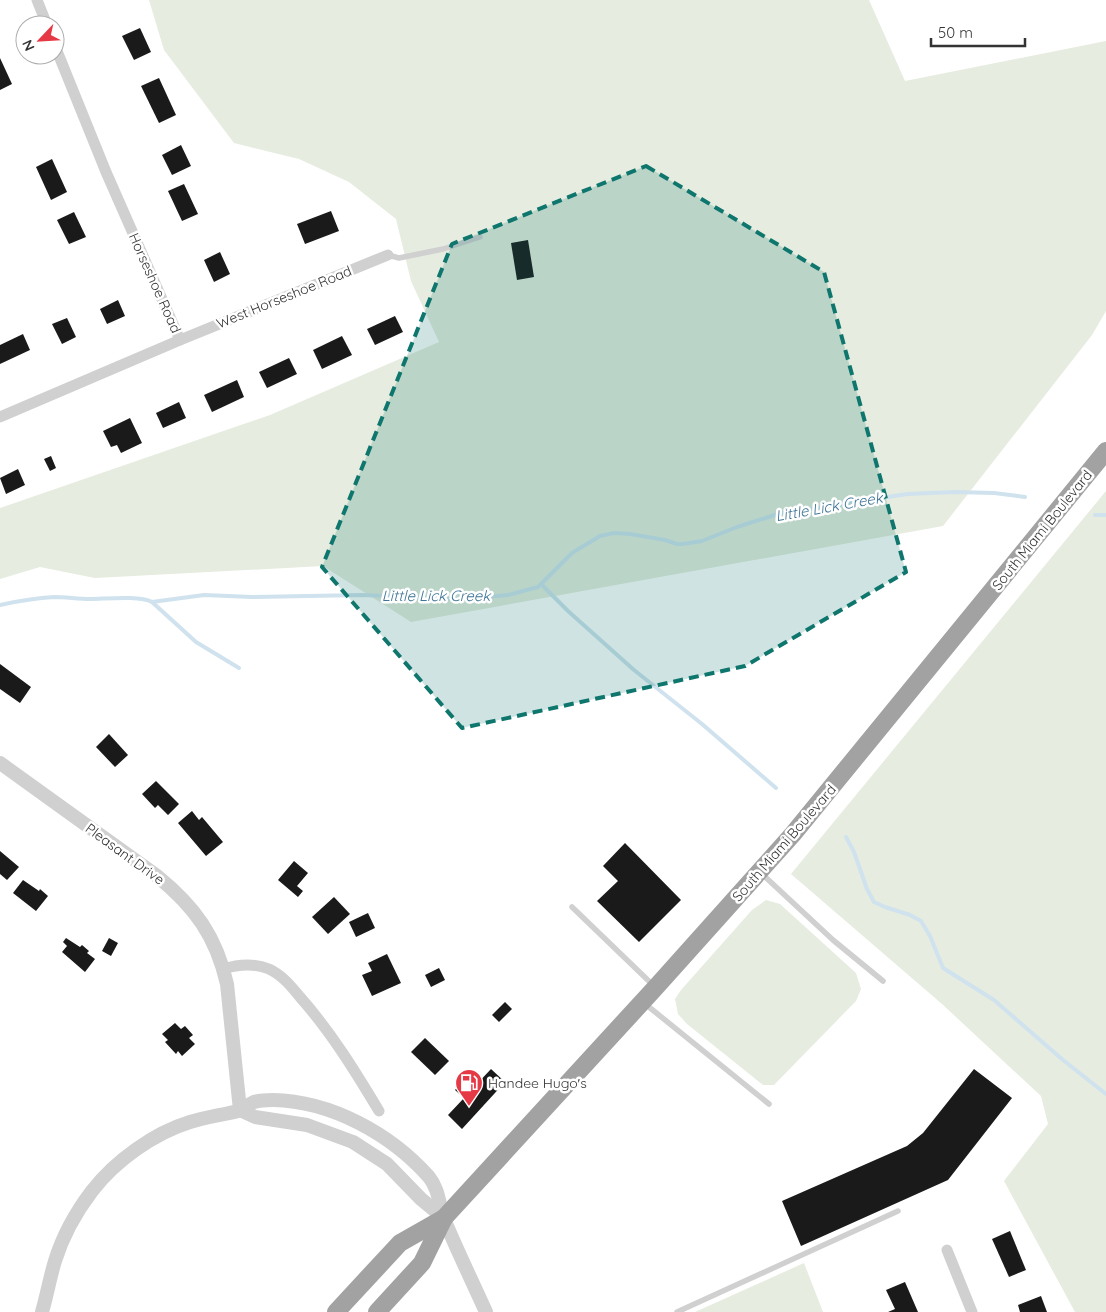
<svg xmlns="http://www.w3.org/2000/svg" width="1106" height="1312" font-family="Quicksand,sans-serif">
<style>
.green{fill:#e6ecdf}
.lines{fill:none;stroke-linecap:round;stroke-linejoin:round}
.stream{stroke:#cfe2ee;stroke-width:4}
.building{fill:#1a1a1a}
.service{stroke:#d0d0d0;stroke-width:5.5}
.minor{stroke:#d0d0d0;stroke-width:11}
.tertiary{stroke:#d0d0d0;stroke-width:14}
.trunk{stroke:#a2a2a2;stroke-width:18}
.marked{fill:#0f766e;fill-opacity:0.2;stroke:#0f766e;stroke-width:4;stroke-dasharray:10 6;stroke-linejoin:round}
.labels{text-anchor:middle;stroke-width:5;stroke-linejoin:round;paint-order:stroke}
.street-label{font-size:14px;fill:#333;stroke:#fff}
.poi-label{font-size:14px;fill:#333;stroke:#fff;text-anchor:start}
.water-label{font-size:15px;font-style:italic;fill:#3f7597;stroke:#fff}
</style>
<rect width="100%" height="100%" fill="#fff"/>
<g class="green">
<polygon points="149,0 869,0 905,81 1106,41 1106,311 1092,335 943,526 411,622 323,566 95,578 40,567 0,579 0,508 270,415 439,342 411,281 396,219 349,182 299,159 234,143 164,50"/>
<polygon points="1106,491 1106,1312 1075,1312 1004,1181 1048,1124 1041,1096 942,1004 791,874"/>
<polygon points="766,900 780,904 856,973 861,989 856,1001 774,1085 763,1085 687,1024 678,1014 675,999 681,990 752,910"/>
<polygon points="804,1263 823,1312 695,1312"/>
</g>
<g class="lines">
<g class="stream">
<polyline points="1095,515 1106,515"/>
<polyline points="542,585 568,611 634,670 702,724 776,788"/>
<polyline points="152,602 196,642 239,668"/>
<path d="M0,605C18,601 36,598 54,597C66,597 78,599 90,599C105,599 139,595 152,602L204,595L252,597L362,595L464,599L508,595L538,587L572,553L600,536L614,533L630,534L665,540L677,544H683L702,541L737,527L778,514L907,494L955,492L994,493L1025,497"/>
<polyline points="846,837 854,852 867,889 874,902 885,907 910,915 921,921 930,936 943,968 994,1000 1063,1060 1106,1094"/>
</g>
</g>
<g class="building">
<polygon points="140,28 151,52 134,60 122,36"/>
<polygon points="0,58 12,84 0,90"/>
<polygon points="159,78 176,115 159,123 141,86"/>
<polygon points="181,145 191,166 172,175 162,155"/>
<polygon points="52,159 67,192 51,200 36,167"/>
<polygon points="184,184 198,214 182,221 168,191"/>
<polygon points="331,211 339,231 305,244 297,224"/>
<polygon points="74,212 86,237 69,244 57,220"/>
<polygon points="528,240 534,277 517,280 511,243"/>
<polygon points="220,252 230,274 214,282 204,260"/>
<polygon points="118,300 125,316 107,324 100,309"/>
<polygon points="395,316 403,332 375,345 367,329"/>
<polygon points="67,318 76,337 62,344 52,324"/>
<polygon points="23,334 30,350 0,364 0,345"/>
<polygon points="342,336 352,355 322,369 313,350"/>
<polygon points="289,358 297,374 267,388 259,372"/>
<polygon points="237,380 244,397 212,412 204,395"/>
<polygon points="179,402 186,418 163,428 156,413"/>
<polygon points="130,418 142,443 121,453 117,445 111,447 103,431"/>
<polygon points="51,456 56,468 50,471 44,459"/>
<polygon points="18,469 25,485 6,494 0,478"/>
<polygon points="0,664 31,687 20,703 0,689"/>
<polygon points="109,734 128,755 115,767 96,747"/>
<polygon points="156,781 179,804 168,815 158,805 155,808 142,794"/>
<polygon points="192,811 199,820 202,817 223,842 206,856 178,823"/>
<polygon points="625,843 681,900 639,942 597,901 618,881 603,866"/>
<polygon points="0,851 19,867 7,880 0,874"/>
<polygon points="294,861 308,873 297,886 303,891 298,897 278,880"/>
<polygon points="23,880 39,891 40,889 48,896 36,911 13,893"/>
<polygon points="334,897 350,914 328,934 312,917"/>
<polygon points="368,913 375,928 356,937 349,922"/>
<polygon points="66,938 80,947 82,945 89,951 87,953 95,959 85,972 62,952 67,946 63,942"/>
<polygon points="109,938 118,943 111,956 102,951"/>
<polygon points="387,954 401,983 372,996 362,975 372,971 368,963"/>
<polygon points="439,968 445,980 431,987 425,975"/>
<polygon points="505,1002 512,1009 499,1022 492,1015"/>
<polygon points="175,1023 181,1029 185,1026 193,1035 189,1038 195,1044 182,1056 178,1051 176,1054 165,1042 168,1040 162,1034"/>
<polygon points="425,1038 449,1061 435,1075 411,1052"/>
<polygon points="491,1069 505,1082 462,1129 448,1115 464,1098 455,1090 466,1077 475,1086"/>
<polygon points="974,1069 1012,1098 948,1180 801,1246 782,1201 907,1146 923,1133"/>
<polygon points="1010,1231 1026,1270 1009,1277 992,1239"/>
<polygon points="905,1282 918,1312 888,1312 895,1309 886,1290"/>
<polygon points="1041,1296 1047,1312 1020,1312 1018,1305"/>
</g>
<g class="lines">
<g class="service">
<polyline points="388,255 399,258 443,249 480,237"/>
<polyline points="761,873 833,940 883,981"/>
<polyline points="572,907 654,986"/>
<polyline points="644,1003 769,1104"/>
<polyline points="677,1312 898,1211"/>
</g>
<g class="minor">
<polyline points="37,0 47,25"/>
<polyline points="55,46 106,172 180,340"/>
<polyline points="0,417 180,340 388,255"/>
<path d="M223,969C239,964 254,963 269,969C282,975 291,986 300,997C331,1032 355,1071 379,1111"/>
<polyline points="947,1250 972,1312"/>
</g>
<g class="tertiary">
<path d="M0,763L157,876C195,907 216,936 227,984L240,1110"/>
<polyline points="240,1110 255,1117 307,1125 353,1142 387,1164 421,1199 444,1218"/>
<path d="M42,1312C47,1295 50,1277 55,1261C63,1235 76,1212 92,1191C115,1161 154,1133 190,1122C206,1117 222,1115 238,1111C244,1109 249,1104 254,1102C260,1100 268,1100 273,1100C331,1101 391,1134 429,1177C439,1189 439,1205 444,1219C457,1250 472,1281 486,1312"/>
</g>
<g class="trunk">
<polyline points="336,1312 400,1243 444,1218"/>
<polyline points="377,1312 422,1263 444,1218 656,987 793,834 1106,451"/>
</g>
</g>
<path class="marked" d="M646,166L824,272L906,572L745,666L462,728L322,567L452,244Z"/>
<defs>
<symbol id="fuel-pin" viewBox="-11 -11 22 30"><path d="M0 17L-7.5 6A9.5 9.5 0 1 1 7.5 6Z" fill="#e63946" stroke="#fff"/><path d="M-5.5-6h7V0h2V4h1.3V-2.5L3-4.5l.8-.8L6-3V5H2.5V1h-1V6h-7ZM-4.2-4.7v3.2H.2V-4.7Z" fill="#fff"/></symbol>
</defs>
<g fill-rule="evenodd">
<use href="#fuel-pin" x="453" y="1067" width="32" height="43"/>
</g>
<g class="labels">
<g class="street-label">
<text transform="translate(155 283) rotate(66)" y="5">Horseshoe Road</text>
<text transform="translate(284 297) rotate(-22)" y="5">West Horseshoe Road</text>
<text transform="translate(1042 530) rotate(-51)" y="5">South Miami Boulevard</text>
<text transform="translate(784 843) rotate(-49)" y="5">South Miami Boulevard</text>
<text transform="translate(125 854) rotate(36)" y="5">Pleasant Drive</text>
</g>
<g class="poi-label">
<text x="488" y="1088">Handee Hugo's</text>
</g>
<g class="water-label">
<text transform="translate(829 507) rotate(-10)" y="5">Little Lick Creek</text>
<text x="436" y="601">Little Lick Creek</text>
</g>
</g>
<g transform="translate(40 40) rotate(245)"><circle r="24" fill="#ffffff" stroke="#adadad"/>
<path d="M0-4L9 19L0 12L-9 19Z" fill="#e63946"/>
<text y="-8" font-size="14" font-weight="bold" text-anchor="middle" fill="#333333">N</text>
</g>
<path d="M931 38v8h94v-8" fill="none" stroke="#333333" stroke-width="2.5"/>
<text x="938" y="38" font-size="15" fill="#333333" stroke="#ffffff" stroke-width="4" paint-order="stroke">50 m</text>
</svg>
